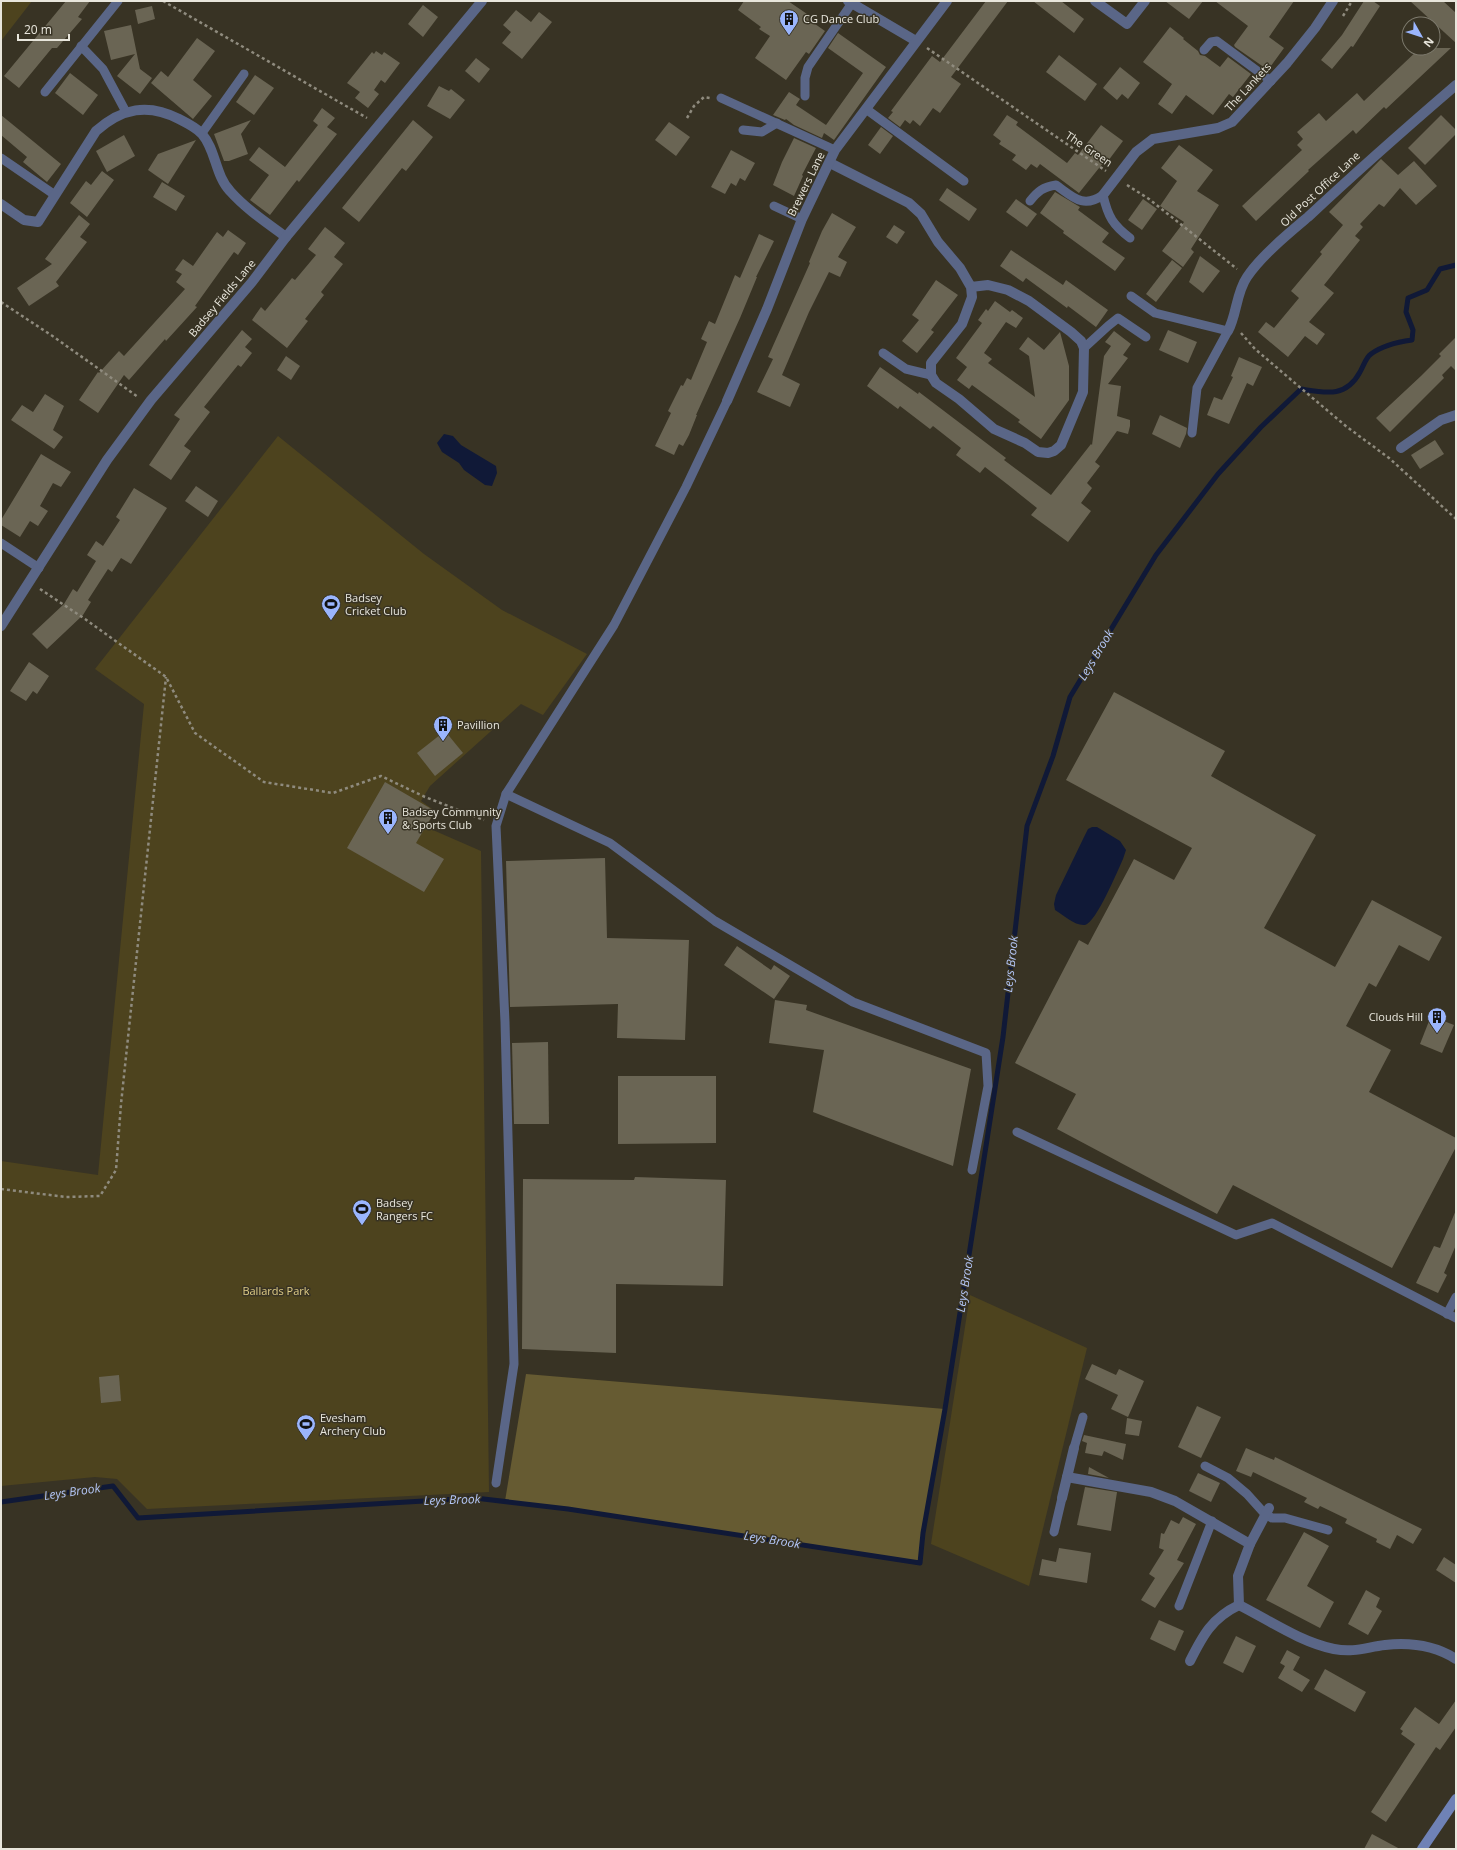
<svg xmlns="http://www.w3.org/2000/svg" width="1457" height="1850" font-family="'Open Sans',sans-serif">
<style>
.green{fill:#4d431e}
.forest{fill:#665b32}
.water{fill:#101937}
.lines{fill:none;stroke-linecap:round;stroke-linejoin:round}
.stream{stroke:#101937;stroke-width:5}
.building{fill:#6a6554}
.path{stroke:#8f8b7e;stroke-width:2.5;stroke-dasharray:3 3;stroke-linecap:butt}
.lane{stroke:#5a6687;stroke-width:9}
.street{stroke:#5a6687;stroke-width:10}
.secondary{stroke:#6f82b6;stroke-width:10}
.labels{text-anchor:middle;stroke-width:3;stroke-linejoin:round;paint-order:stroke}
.poi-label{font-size:11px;fill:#e8e6dc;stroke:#383324;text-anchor:start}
.street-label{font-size:11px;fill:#e8e6dc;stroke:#383324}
.park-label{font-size:11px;fill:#ddca85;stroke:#383324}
.water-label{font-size:12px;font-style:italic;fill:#b4c7f8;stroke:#383324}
</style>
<rect width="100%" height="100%" fill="#383324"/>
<g class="green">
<polygon points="1,1 32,1 1,41"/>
<polygon points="278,436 424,554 502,610 587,654 543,715 521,704 430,786 421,801 435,811 426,827 481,851 489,1492 147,1509 117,1479 95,1477 1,1486 1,1161 98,1175 144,704 95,669"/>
<polygon points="970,1295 1087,1348 1029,1586 931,1544"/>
</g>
<polygon class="forest" points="526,1374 945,1409 923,1533 920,1563 568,1509 505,1501"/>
<g class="water">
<polygon points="444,434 453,436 461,445 496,466 497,473 492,486 485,485 464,470 459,463 442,452 437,443"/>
<path d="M1092,827H1097L1120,841L1126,850L1123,859C1118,870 1096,923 1085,925C1075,926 1063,915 1055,910L1054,904L1056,895L1084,837L1088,829Z"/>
</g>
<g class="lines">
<path class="stream" d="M1,1502L113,1486L138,1518L475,1498L568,1509L920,1563L923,1533L945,1409L1003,1037L1027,826L1053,756L1070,697L1156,555L1218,474L1261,427L1301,389C1326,393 1346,398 1360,372C1363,367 1366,357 1371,354C1383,345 1397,342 1412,340L1413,330L1406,312L1408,298L1427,290L1440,269L1456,265"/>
</g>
<g class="building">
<polygon points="66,1 90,1 78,17 82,19 57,48 52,48 19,88 4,76"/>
<polygon points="744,1 788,1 810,16 808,19 825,31 809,54 806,52 786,80 755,58 770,36 759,29 761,27 738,10"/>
<polygon points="986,1 1008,1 951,77 961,84 940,113 933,108 920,126 913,120 910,124 905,120 900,127 888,118 893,112 891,111 932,56 940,62"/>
<polygon points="1033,1 1061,1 1084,19 1074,33"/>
<polygon points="1165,1 1203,1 1189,19"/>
<polygon points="1215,1 1294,1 1269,37 1284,48 1268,70 1235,47 1234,45 1248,26"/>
<polygon points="1364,1 1373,1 1380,6 1353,47 1351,46 1332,69 1321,60 1342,35"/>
<polygon points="1410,1 1443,1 1456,13 1456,43"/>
<polygon points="423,5 438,17 423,37 408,24"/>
<polygon points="152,6 155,19 138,24 135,10"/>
<polygon points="516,10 531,22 539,12 552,22 522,59 502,43 511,32 503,25"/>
<polygon points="131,25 140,69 152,78 140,94 117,76 135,54 111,60 104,31"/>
<polygon points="1170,27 1184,38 1183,39 1198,51 1200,55 1205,56 1220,67 1228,57 1251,74 1233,97 1229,94 1213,115 1186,95 1172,114 1158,104 1172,84 1143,62"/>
<polygon points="838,33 886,67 834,140 824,133 822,138 794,125 786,119 785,120 773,115 789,92 800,99 796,105 826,125 863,73 828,48"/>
<polygon points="197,38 215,51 193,80 212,96 193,119 151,83 161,71 168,77"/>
<polygon points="1420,48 1451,48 1386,109 1384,107 1356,134 1353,130 1308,170 1309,171 1256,221 1242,206 1302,150 1297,145 1303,139 1297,132 1319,113 1326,121 1357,93 1364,101"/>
<polygon points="376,51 382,55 384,52 400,63 385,83 381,80 374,90 379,94 368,108 355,98 360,92 347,83 372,52 374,54"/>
<polygon points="1059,55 1097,84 1085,101 1046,72"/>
<polygon points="476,58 490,69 479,83 465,71"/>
<polygon points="1120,67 1140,83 1128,99 1122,94 1117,100 1103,88"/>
<polygon points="70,73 98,95 83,115 55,93"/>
<polygon points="255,75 274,88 254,115 236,102"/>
<polygon points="439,86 449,91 451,89 465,100 450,119 427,106"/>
<polygon points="322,108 335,118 327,127 337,134 299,182 297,180 270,215 250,200 269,175 249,160 259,147 285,167 318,125 313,121"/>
<polygon points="1,115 61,164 47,182 23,162 27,157 1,135"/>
<polygon points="1007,115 1018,122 1016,125 1067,163 1075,153 1078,155 1101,125 1123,141 1105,165 1103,163 1079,193 1040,164 1037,168 1031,164 1026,170 1012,160 1016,155 999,144 1001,141 993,135"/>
<polygon points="1441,115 1456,130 1456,134 1425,165 1408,148"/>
<polygon points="251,120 241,134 248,154 229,161 224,161 214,134"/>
<polygon points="413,120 433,137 406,171 402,168 359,222 342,208"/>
<polygon points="669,122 690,137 676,156 655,140"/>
<polygon points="881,127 893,136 880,154 868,145"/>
<polygon points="124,135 135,156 107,172 96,151"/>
<polygon points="794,138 816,148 802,175 803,176 794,196 773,185 782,162"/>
<polygon points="196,140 168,184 148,170 158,154"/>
<polygon points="1179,145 1213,170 1197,191 1219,205 1191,249 1194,252 1183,267 1162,251 1184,222 1160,206 1177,181 1161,168"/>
<polygon points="731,150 755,163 745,181 740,178 736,186 731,183 725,194 711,187"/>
<polygon points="1381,159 1398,175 1414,161 1437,186 1416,205 1400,188 1384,207 1379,204 1360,224 1363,227 1355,236 1360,240 1324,285 1334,293 1309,322 1325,334 1317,345 1305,336 1288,357 1258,332 1266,322 1274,328 1299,298 1291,291 1322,254 1320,252 1343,225 1329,212"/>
<polygon points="102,171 114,180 87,217 70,203 86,181 91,185"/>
<polygon points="162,182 185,196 176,211 153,197"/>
<polygon points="947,188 977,209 969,221 939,200"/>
<polygon points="1055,192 1080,207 1078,210 1109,233 1102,242 1125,258 1115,271 1063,233 1064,231 1040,213"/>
<polygon points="1016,199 1037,214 1027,227 1006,212"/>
<polygon points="1143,199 1157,209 1142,230 1128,220"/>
<polygon points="832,213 856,227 838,257 847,262 840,277 829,272 809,312 782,375 800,384 790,407 757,392 773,359 768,357 810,263 809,262 822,231"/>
<polygon points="79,215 90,224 80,237 87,242 56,282 59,286 29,306 17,288 52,264 45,259"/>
<polygon points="894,225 905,232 897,244 886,237"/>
<polygon points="325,227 345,243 334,257 343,264 321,292 324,295 305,319 308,321 287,348 252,320 261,307 265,311 292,278 295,280 316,255 308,249"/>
<polygon points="228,230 246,243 238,255 234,252 223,267 195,306 197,307 166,341 165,339 129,380 124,375 98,413 79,400 98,372 99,373 119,351 124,356 185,289 176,282 182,274 175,270 183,259 193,266 217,232 223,237"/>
<polygon points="759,234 774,241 756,277 757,277 740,318 696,415 697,415 689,435 683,446 679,444 674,455 655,446 671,413 668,411 681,385 683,386 687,378 691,380 707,342 701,339 709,321 715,324 735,275 740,278"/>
<polygon points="1011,250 1063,285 1066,280 1108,310 1096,327 1068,306 1067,308 1026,278 1023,282 1000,266"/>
<polygon points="1200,256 1220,271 1203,293 1189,282"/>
<polygon points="1172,260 1182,268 1156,302 1146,294"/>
<polygon points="936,280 958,295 931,330 934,332 917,353 902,341 919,320 912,315"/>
<polygon points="995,301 1010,312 1012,310 1023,318 1016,328 1006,322 984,353 992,359 988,363 1035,397 1029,356 1019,349 1028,337 1044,350 1060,332 1069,366 1069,400 1041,439 1018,422 1020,420 972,385 969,389 957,380 967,367 956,358 982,323 978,320 986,309 988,311"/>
<polygon points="242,330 252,339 245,347 252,353 241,367 238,365 204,407 210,412 184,446 191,451 171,480 149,465 180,419 174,415"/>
<polygon points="1168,330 1197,342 1188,363 1159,350"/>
<polygon points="1114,331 1131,344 1123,355 1128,358 1108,384 1121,386 1117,416 1130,420 1130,426 1128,434 1117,431 1095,462 1100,466 1087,483 1092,488 1081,503 1091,511 1068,542 1031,515 1037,508 1007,484 985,467 980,473 956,455 961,448 933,426 930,429 900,406 898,409 867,386 880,367 918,394 919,392 1006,458 1004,460 1051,495 1091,444 1092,445 1104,356 1111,346 1105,342"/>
<polygon points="1456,337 1456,371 1451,366 1442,375 1444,378 1390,432 1376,418 1421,376 1441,356 1439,354"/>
<polygon points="286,356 300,366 291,380 277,370"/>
<polygon points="1239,357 1262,367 1253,386 1247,383 1229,424 1207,415 1214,397 1222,400 1233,377 1231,376"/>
<polygon points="45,394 64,406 53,430 63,437 54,449 11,420 22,405 33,412"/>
<polygon points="1160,415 1187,428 1186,434 1180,448 1152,434"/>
<polygon points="1435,440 1444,454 1420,469 1411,455"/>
<polygon points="41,454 71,472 61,487 53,483 40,506 48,511 38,526 30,521 20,537 1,525 1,520"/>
<polygon points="196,486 218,501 208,517 185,501"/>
<polygon points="134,488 167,508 131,564 121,558 112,572 108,569 88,600 91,602 83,615 47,649 32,634 64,604 73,589 77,592 96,561 87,555 96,541 103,546 120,520 116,517"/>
<polygon points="29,662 49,676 37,694 33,691 26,701 10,691"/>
<polygon points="1114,692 1225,751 1211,776 1316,835 1264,928 1335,967 1372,900 1442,937 1429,961 1399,945 1376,987 1369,983 1346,1026 1391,1050 1369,1092 1456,1138 1456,1147 1392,1268 1233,1185 1217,1214 1057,1129 1076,1094 1015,1063 1079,940 1088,945 1134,859 1174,880 1192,848 1066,780"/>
<polygon points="445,731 463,753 435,776 417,753"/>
<polygon points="385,782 435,811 416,843 444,859 424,892 347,848"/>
<polygon points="605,858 607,938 689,940 685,1040 617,1038 618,1004 510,1007 506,861"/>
<polygon points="737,946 771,970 774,965 790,976 774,999 724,965"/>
<polygon points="775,1000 807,1005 806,1010 971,1069 953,1166 813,1112 824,1050 769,1043"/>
<polygon points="1431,1016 1454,1025 1442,1053 1420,1044"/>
<polygon points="548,1042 549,1124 514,1124 512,1043"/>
<polygon points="618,1076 716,1076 716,1143 618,1144"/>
<polygon points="635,1177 726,1180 723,1286 616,1284 616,1353 522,1349 523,1179 634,1180"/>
<polygon points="1456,1210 1456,1245 1444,1273 1447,1275 1438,1293 1416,1283 1434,1246 1440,1248"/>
<polygon points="1092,1364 1116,1375 1119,1369 1144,1381 1128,1417 1111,1409 1118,1395 1085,1379"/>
<polygon points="119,1375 121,1401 101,1403 99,1377"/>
<polygon points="1197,1406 1221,1417 1201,1458 1178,1447"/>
<polygon points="1127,1418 1142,1421 1139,1436 1125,1434"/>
<polygon points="1084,1435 1126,1444 1123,1460 1104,1451 1102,1456 1085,1453 1087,1443 1082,1441"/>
<polygon points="1246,1448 1274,1460 1275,1457 1422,1529 1413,1544 1397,1535 1390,1549 1376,1542 1377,1539 1345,1523 1347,1519 1320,1506 1318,1509 1304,1502 1307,1498 1253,1472 1251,1477 1236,1471"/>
<polygon points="1089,1467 1109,1478 1088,1474"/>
<polygon points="1198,1473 1220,1483 1211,1502 1189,1491"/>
<polygon points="1085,1487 1117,1492 1111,1531 1077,1525"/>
<polygon points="1183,1517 1196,1524 1177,1560 1184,1563 1155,1608 1141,1600 1155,1578 1149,1574 1164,1550 1159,1548 1161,1533 1164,1534 1171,1520 1179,1524"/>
<polygon points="1304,1532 1329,1546 1307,1586 1334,1602 1320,1628 1266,1600"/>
<polygon points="1059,1548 1091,1553 1087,1583 1039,1575 1042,1559 1056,1562"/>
<polygon points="1444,1557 1456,1565 1456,1583 1436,1570"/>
<polygon points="1366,1590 1380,1598 1376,1607 1382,1611 1368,1635 1348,1624"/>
<polygon points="1159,1620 1184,1631 1175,1651 1150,1639"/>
<polygon points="1236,1636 1256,1646 1243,1673 1223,1663"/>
<polygon points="1287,1650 1300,1657 1293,1670 1310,1680 1302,1692 1278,1678 1285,1666 1280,1663"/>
<polygon points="1325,1669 1366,1692 1355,1712 1314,1689"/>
<polygon points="1456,1700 1456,1727 1440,1750 1436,1747 1386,1822 1371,1812 1415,1744 1401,1734 1403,1731 1400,1729 1415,1707 1439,1724"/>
<polygon points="1372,1834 1400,1849 1364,1849"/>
</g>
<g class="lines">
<g class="path">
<polyline points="163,1 367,118"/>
<polyline points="1343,16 1352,1"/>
<polyline points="927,48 1106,171"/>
<polyline points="687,118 694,106 704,97 710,98"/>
<polyline points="1127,185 1149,199 1237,269"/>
<polyline points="1,302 54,337 138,397"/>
<polyline points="1241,333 1255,349 1296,384 1347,427 1389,458 1456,519"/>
<polyline points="40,589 85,619 166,677 195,733 264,782 333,793 381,776 425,797 484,820"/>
<polyline points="1,1189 66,1197 100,1196 116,1170 121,1104 166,677"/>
</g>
<g class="lane">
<polyline points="81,46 103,69 126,112"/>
<polyline points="1204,50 1211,42 1217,41 1271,81"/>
<polyline points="45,92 118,1"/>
<polyline points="805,96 805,78 808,67 852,3"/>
<polyline points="721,98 835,150"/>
<polyline points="866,109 964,181"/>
<polyline points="743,130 762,132 777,123"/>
<polyline points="202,133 244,74"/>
<polyline points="1,158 55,195"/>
<path d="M1030,201C1038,191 1043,187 1056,185C1073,197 1083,209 1103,195C1108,217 1113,225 1130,238"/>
<polyline points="774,206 802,219"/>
<polyline points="1131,296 1155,313 1228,331 1197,388 1192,433"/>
<polyline points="1084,348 1108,326 1118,318 1146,337"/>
<polyline points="883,353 906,369 931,375"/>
<polyline points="1,543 39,568"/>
<polyline points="506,794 610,843 715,921 853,1002 986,1053 988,1086 972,1170"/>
<polyline points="1017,1132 1236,1235 1272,1223 1456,1318"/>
<polyline points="1447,1314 1456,1297"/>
<polyline points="1074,1448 1083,1417"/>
<polyline points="1205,1466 1228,1478 1247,1494 1265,1514 1272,1518 1285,1518 1328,1530"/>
<polyline points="496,1483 514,1364 505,1022 496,826 506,794 614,625 686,487 727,401"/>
<polyline points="1054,1532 1062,1498"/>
<polyline points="1179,1606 1212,1521"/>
</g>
<g class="street">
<polyline points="848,1 916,41"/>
<polyline points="1095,1 1127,24 1145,1"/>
<polyline points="830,163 909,203 921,214 938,242 960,268 971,287 972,297 962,324 931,363 931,375 936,383 959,399 994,429 1025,443 1038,452 1048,453 1054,451 1061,445 1083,392 1084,348 1081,341 1071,332 1029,301 1008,290 988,285 971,287"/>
<polyline points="1103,195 1136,152 1153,139 1218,128 1232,122 1287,63 1315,28 1333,1"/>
<path d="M1,204L24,220L38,222L96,131C122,108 148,103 179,119C187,123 197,128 202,134C216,150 215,175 230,191C246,209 267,223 286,237"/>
<path d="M1228,331C1237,314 1236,293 1247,277C1261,256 1289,233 1308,217C1356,172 1406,128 1456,85"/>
<polyline points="727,401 767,309 802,219 835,150 947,1"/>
<polyline points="1401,448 1441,420 1456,415"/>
<polyline points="1,626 107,460 151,400 252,282 286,237 482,1"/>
<polyline points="1067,1477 1151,1492 1175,1501 1250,1544"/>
<polyline points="1062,1498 1074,1448"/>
<path d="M1269,1508L1250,1544L1238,1576L1239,1605C1269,1620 1300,1642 1334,1649C1354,1653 1367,1647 1385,1645C1411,1642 1434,1645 1456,1659"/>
<path d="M1190,1661C1203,1635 1212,1618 1239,1605"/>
</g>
<polyline class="secondary" points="1422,1849 1456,1799"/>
</g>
<defs>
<symbol id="building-pin" viewBox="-11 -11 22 30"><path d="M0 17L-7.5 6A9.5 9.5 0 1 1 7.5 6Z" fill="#9ab5fd" stroke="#383324"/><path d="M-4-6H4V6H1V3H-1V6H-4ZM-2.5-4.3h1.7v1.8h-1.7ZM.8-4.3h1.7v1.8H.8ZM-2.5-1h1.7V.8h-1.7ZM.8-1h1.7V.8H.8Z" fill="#111"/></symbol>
<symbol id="stadium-pin" viewBox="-11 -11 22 30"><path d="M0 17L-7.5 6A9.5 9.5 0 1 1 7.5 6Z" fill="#9ab5fd" stroke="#383324"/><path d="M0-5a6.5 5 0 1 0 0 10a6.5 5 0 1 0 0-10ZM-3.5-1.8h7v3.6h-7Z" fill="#111"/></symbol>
</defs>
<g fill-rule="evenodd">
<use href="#building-pin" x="778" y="8" width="22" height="30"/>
<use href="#stadium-pin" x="320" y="593" width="22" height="30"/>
<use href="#building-pin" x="432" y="714" width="22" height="30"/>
<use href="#building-pin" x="377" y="807" width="22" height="30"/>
<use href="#building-pin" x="1426" y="1006" width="22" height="30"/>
<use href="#stadium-pin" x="351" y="1198" width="22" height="30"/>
<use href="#stadium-pin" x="295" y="1413" width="22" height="30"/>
</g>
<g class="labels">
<g class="poi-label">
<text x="803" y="23">CG Dance Club</text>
<text x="345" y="602">Badsey<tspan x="345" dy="13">Cricket Club</tspan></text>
<text x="457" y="729">Pavillion</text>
<text x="402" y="816">Badsey Community<tspan x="402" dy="13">&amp; Sports Club</tspan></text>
<text x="1423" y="1021" text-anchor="end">Clouds Hill</text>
<text x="376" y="1207">Badsey<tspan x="376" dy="13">Rangers FC</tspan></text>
<text x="320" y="1422">Evesham<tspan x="320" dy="13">Archery Club</tspan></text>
</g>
<g class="street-label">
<text transform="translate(1248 87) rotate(-47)" y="4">The Lankets</text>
<text transform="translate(1089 149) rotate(34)" y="4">The Green</text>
<text transform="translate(806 184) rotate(-64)" y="4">Brewers Lane</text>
<text transform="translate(1320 189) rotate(-43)" y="4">Old Post Office Lane</text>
<text transform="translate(222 298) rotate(-50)" y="4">Badsey Fields Lane</text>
</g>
<g class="park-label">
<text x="276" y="1295">Ballards Park</text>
</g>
<g class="water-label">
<text transform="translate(1096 655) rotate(-59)" y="4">Leys Brook</text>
<text transform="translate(1011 964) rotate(-84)" y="4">Leys Brook</text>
<text transform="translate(965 1284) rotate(-81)" y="4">Leys Brook</text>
<text transform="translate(72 1492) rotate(-8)" y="4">Leys Brook</text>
<text transform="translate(452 1500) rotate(-2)" y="4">Leys Brook</text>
<text transform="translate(772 1540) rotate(9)" y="4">Leys Brook</text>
</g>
</g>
<rect width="1457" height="1850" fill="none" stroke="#e8e6dc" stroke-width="4"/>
<g transform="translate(1421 36) rotate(129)"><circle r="19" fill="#383324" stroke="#7e7b6e"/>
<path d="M0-3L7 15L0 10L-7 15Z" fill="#9ab5fd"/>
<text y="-6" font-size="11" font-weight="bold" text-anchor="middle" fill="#e8e6dc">N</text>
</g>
<path d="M18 34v6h51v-6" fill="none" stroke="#e8e6dc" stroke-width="2"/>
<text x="24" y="34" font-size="12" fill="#e8e6dc" stroke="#383324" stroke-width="3" paint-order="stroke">20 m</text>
</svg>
